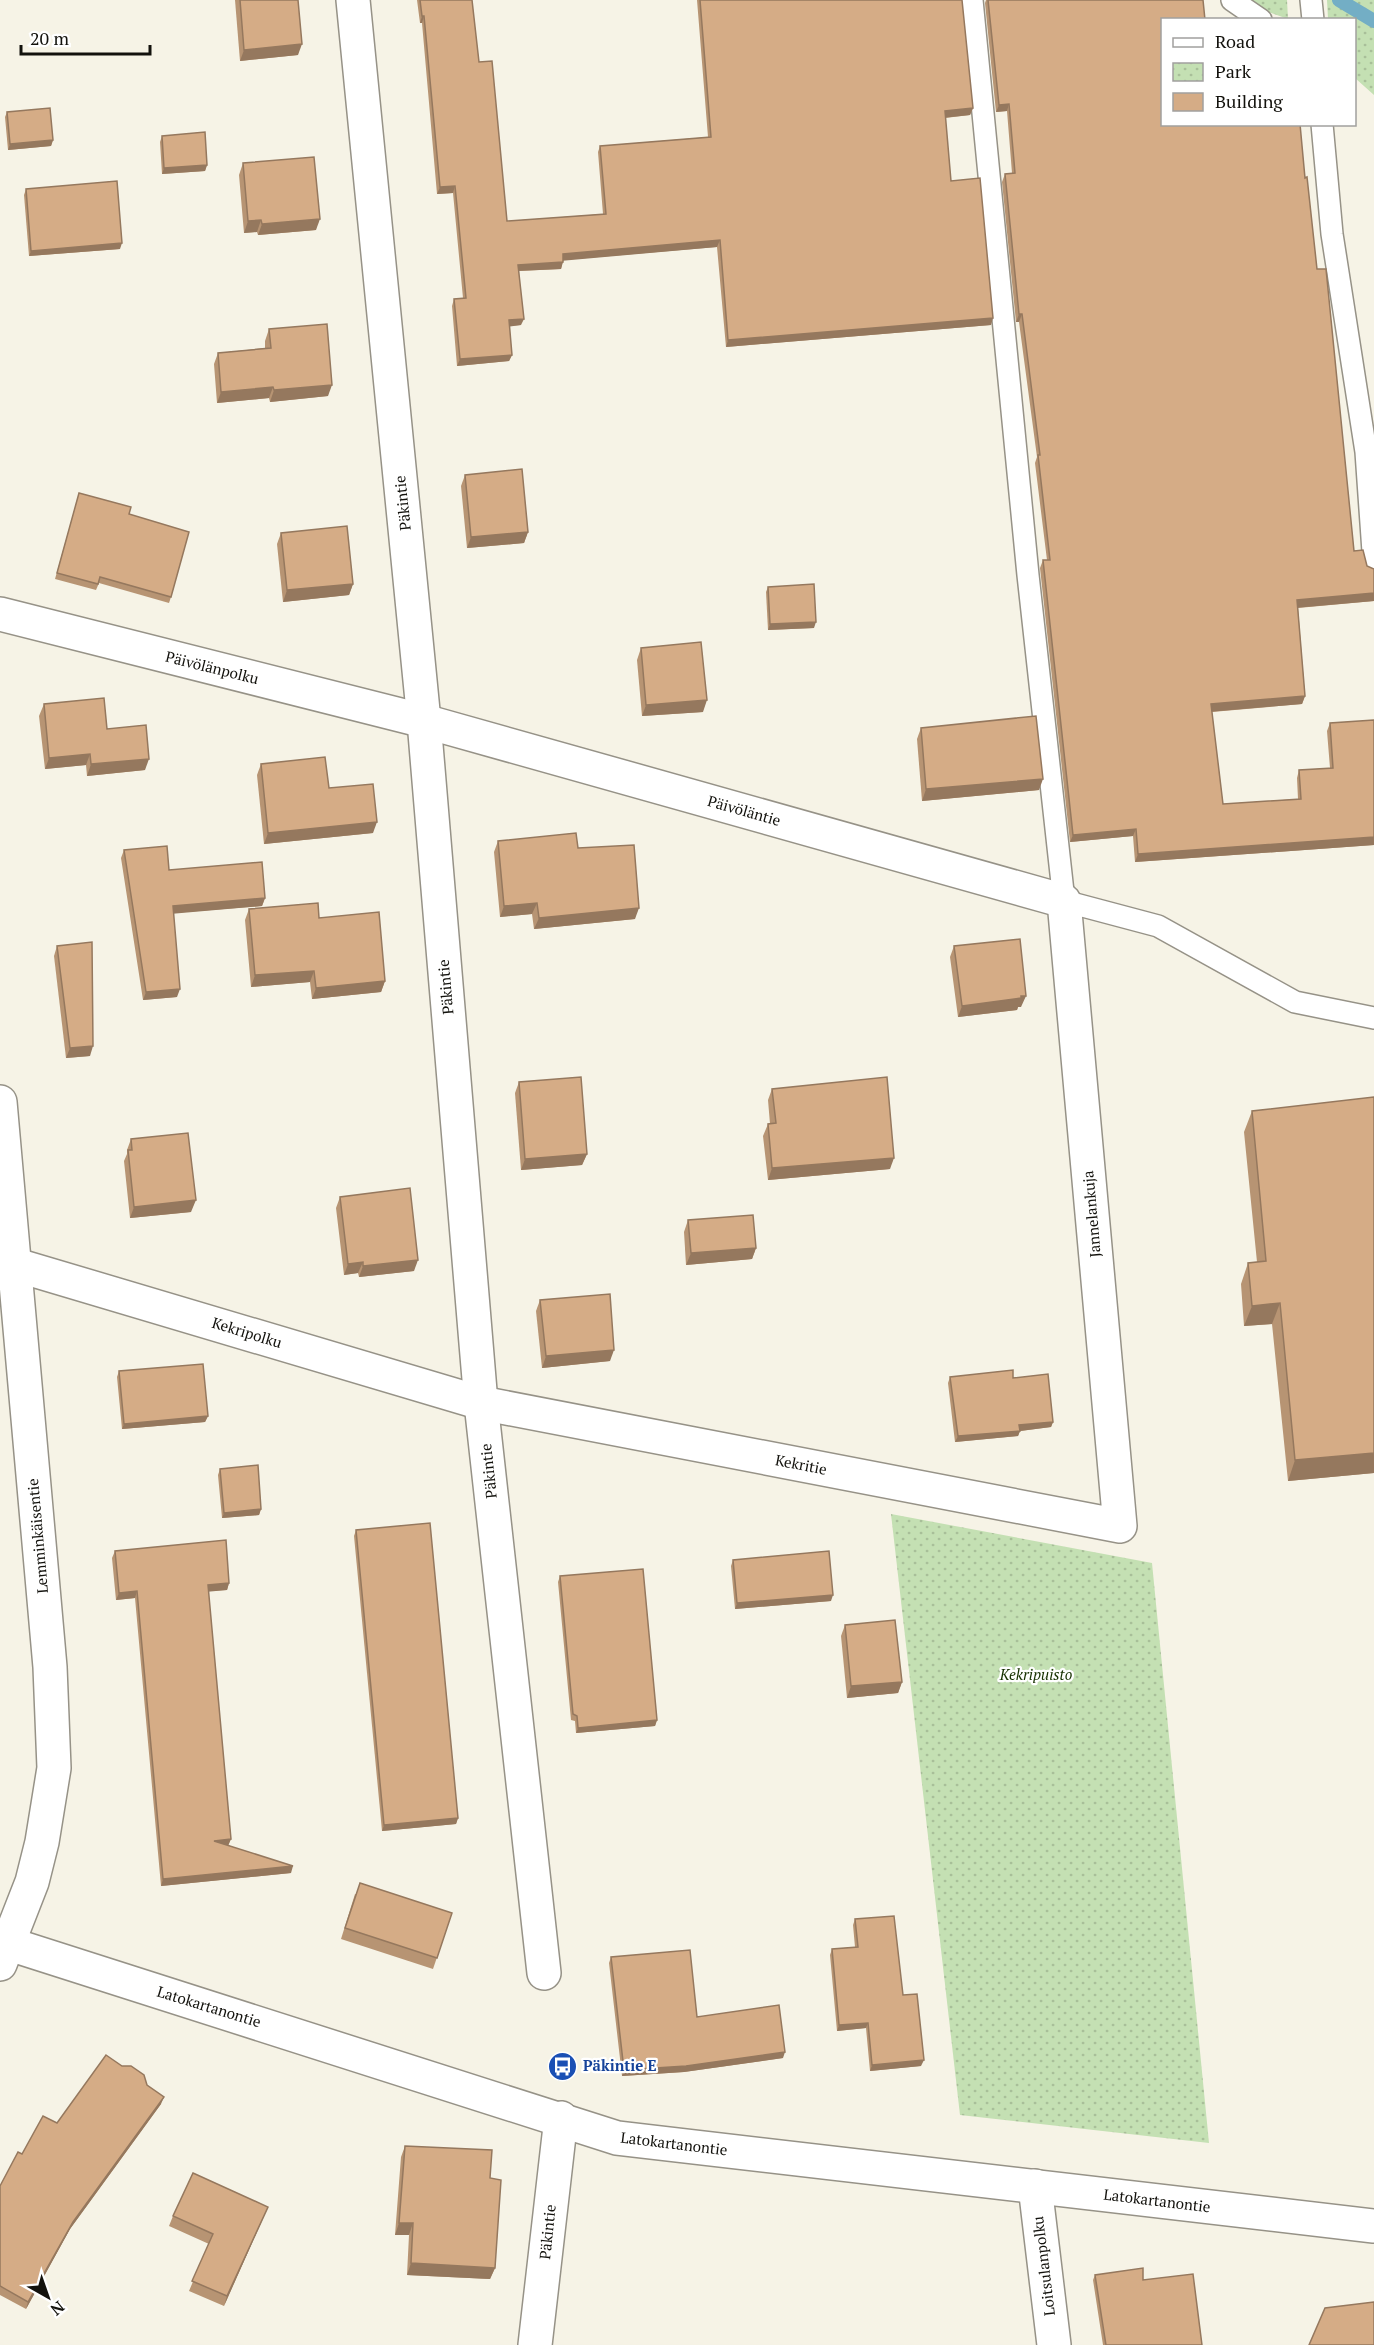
<svg xmlns="http://www.w3.org/2000/svg" width="1374" height="2345" font-family="'PT Serif',serif">
<style>
.park{fill:url(#park-dots)}
.lines{fill:none;stroke-linecap:round;stroke-linejoin:round}
.stream{stroke:#73aec5;stroke-width:14}
.service-casing{stroke:#969287;stroke-width:24}
.minor-casing{stroke:#969287;stroke-width:36}
.tertiary-casing{stroke:#969287;stroke-width:36}
.service{stroke:#fff;stroke-width:21}
.minor{stroke:#fff;stroke-width:33}
.tertiary{stroke:#fff;stroke-width:33}
.wall{fill:#b79473}
.shaded-wall{fill:#95785e}
.building{fill:#d5ac86;stroke:#95785e;stroke-width:1.5}
.labels{text-anchor:middle;stroke-width:4.5;stroke-linejoin:round;paint-order:stroke}
.street-label{font-size:15px;fill:#13120d;stroke:#fff}
.park-label{font-size:15px;font-style:italic;fill:#173101;stroke:#fff}
.transit-label{font-size:15px;font-weight:bold;fill:#164399;stroke:#fff;text-anchor:start}
</style>
<defs>
<pattern id="park-dots" width="8" height="8" patternUnits="userSpaceOnUse" patternTransform="scale(1.5)"><rect width="8" height="8" fill="#c4e0b3"/><path d="M2 2h.1M6 6h.1" fill="none" stroke="#a8bf99" stroke-width="1.8" stroke-linecap="round"/></pattern>
</defs>
<rect width="100%" height="100%" fill="#f6f3e6"/>
<g class="park">
<polygon points="1236,0 1287,0 1288,19"/>
<polygon points="1327,0 1374,0 1374,95 1355,78 1354,20 1328,19"/>
<polygon points="891,1514 1152,1563 1209,2143 960,2115"/>
</g>
<g class="lines">
<polyline class="stream" points="1339,0 1374,21"/>
<defs>
<g id="service">
<polyline points="972,0 1028,575 1064,901 1158,926 1295,1002 1374,1018"/>
<polyline points="1232,0 1261,20"/>
<polyline points="1311,0 1313,20"/>
<polyline points="1322,124 1332,234 1366,452 1374,566"/>
</g>
<g id="minor">
<polyline points="353,0 424,721 481,1403 544,1973"/>
<polyline points="0,614 424,721 1064,901 1120,1526 481,1403 13,1264"/>
<polyline points="0,1941 617,2138 1374,2226"/>
<polyline points="1035,2186 1054,2345"/>
<polyline points="535,2345 561,2118"/>
</g>
<polyline id="tertiary" points="0,1102 50,1667 54,1768 42,1842 32,1882 0,1964"/>
</defs>
<use href="#service" class="service-casing"/>
<use href="#minor" class="minor-casing"/>
<use href="#tertiary" class="tertiary-casing"/>
<use href="#service" class="service"/>
<use href="#minor" class="minor"/>
<use href="#tertiary" class="tertiary"/>
</g>
<g class="wall">
<polygon points="235,0 298,0 298,55 240,61"/>
<polygon points="417,0 472,0 479,62 507,221 603,214 598,152 600,146 708,137 697,0 934,0 973,108 970,115 945,118 951,181 991,325 726,347 717,247 563,260 561,269 519,271 521,325 509,326 512,355 509,361 457,366 452,306 454,299 463,298 453,193 437,194 422,23 420,23"/>
<polygon points="986,0 1203,0 1162,124 1305,178 1354,551 1367,566 1374,569 1374,601 1298,608 1305,696 1302,704 1212,712 1223,804 1298,799 1297,778 1299,770 1330,768 1327,731 1330,723 1374,720 1374,845 1135,862 1133,836 1070,842 1040,568 1043,560 1047,560 1035,463 1037,457 1019,322 1016,322 1002,182 1005,174 1012,173 1007,111 996,112 985,3"/>
<polygon points="7,112 53,140 51,146 8,150 5,117"/>
<polygon points="162,136 207,165 205,171 162,174 160,142"/>
<polygon points="243,163 316,230 258,235 257,232 244,233 239,175"/>
<polygon points="26,189 120,249 29,256 24,195"/>
<polygon points="269,329 328,396 270,402 269,398 217,403 214,364 218,353 265,348 265,341"/>
<polygon points="465,475 528,532 524,543 467,548 461,486"/>
<polygon points="79,493 129,514 171,597 169,603 99,583 96,590 55,579"/>
<polygon points="281,533 353,584 349,595 283,602 277,544"/>
<polygon points="768,587 814,628 768,630 766,592"/>
<polygon points="641,648 703,712 642,716 637,660"/>
<polygon points="44,704 107,729 145,770 87,776 86,765 45,769 39,716"/>
<polygon points="921,728 1039,790 922,801 917,739"/>
<polygon points="261,764 329,788 373,833 264,844 257,775"/>
<polygon points="498,841 578,848 635,919 534,929 532,914 500,917 494,852"/>
<polygon points="124,850 169,870 265,898 262,906 173,913 177,997 143,1000 121,858"/>
<polygon points="249,909 319,918 385,981 381,992 312,999 310,982 251,987 245,920"/>
<polygon points="57,946 90,1056 66,1058 54,956"/>
<polygon points="954,946 1021,1007 1018,1007 1017,1010 958,1017 950,957"/>
<polygon points="519,1082 587,1154 582,1165 521,1170 515,1093"/>
<polygon points="772,1089 890,1169 768,1180 763,1136 768,1124 770,1124 768,1100"/>
<polygon points="1252,1111 1374,1473 1288,1481 1272,1324 1244,1326 1241,1284 1248,1263 1257,1262 1244,1132"/>
<polygon points="131,1139 191,1212 130,1218 124,1161 127,1154 127,1150"/>
<polygon points="340,1197 414,1271 359,1277 358,1273 344,1275 336,1208"/>
<polygon points="688,1220 756,1248 752,1259 686,1265 684,1232"/>
<polygon points="540,1300 610,1361 542,1368 536,1311"/>
<polygon points="119,1371 208,1416 205,1422 122,1429 117,1377"/>
<polygon points="950,1377 1013,1378 1053,1422 1051,1427 1020,1431 1018,1436 955,1442 948,1383"/>
<polygon points="220,1469 261,1509 259,1515 222,1518 218,1475"/>
<polygon points="356,1530 458,1818 456,1824 382,1831 354,1536"/>
<polygon points="115,1551 229,1583 227,1590 208,1591 231,1839 228,1845 291,1873 161,1886 135,1598 116,1600 112,1558"/>
<polygon points="733,1560 831,1601 735,1609 731,1566"/>
<polygon points="560,1576 657,1720 655,1726 576,1733 575,1721 571,1720 558,1582"/>
<polygon points="845,1625 902,1682 898,1693 847,1698 841,1636"/>
<polygon points="355,1894 452,1913 433,1969 341,1939"/>
<polygon points="855,1919 903,1995 921,2066 870,2071 866,2028 837,2031 830,1955 832,1949 855,1947 853,1925"/>
<polygon points="611,1957 697,2017 783,2058 684,2072 622,2076 609,1963"/>
<polygon points="147,2085 161,2104 70,2229 26,2309 0,2295 0,2186 22,2154 57,2123"/>
<polygon points="405,2146 490,2178 495,2268 490,2279 407,2275 409,2235 395,2235 401,2157"/>
<polygon points="173,2216 264,2216 224,2306 189,2291 209,2244 169,2226"/>
<polygon points="1095,2275 1143,2280 1202,2345 1103,2345 1093,2280"/>
</g>
<g class="shaded-wall">
<polygon points="422,16 424,16 422,23 420,23"/>
<polygon points="302,44 298,55 240,61 244,50"/>
<polygon points="1009,104 1007,111 996,112 999,105"/>
<polygon points="973,108 970,115 942,118 945,111"/>
<polygon points="53,140 51,146 8,150 10,144"/>
<polygon points="207,165 205,171 162,174 164,168"/>
<polygon points="455,186 453,193 437,194 440,187"/>
<polygon points="320,219 316,230 258,235 262,224"/>
<polygon points="261,220 257,232 244,233 248,221"/>
<polygon points="720,240 717,247 560,261 563,254"/>
<polygon points="122,243 120,249 29,256 31,251"/>
<polygon points="563,262 561,269 516,271 518,265"/>
<polygon points="1019,314 1022,314 1019,322 1016,322"/>
<polygon points="993,318 991,325 726,347 728,340"/>
<polygon points="524,319 521,325 506,327 509,320"/>
<polygon points="512,355 509,361 457,366 460,359"/>
<polygon points="332,385 328,396 270,402 274,390"/>
<polygon points="273,387 269,398 217,403 221,392"/>
<polygon points="528,532 524,543 467,548 471,537"/>
<polygon points="353,584 349,595 283,602 287,590"/>
<polygon points="1374,593 1374,601 1294,608 1297,600"/>
<polygon points="816,622 814,628 768,630 770,624"/>
<polygon points="1305,696 1302,704 1208,712 1211,704"/>
<polygon points="707,700 703,712 642,716 646,705"/>
<polygon points="90,754 86,765 45,769 49,758"/>
<polygon points="149,759 145,770 87,776 91,764"/>
<polygon points="1043,779 1039,790 922,801 926,789"/>
<polygon points="377,822 373,833 264,844 268,833"/>
<polygon points="1136,829 1133,836 1070,842 1073,835"/>
<polygon points="1374,837 1374,845 1135,862 1138,854"/>
<polygon points="265,898 262,906 170,914 173,906"/>
<polygon points="537,903 532,914 500,917 504,906"/>
<polygon points="639,908 635,919 534,929 539,918"/>
<polygon points="314,971 310,982 251,987 255,975"/>
<polygon points="385,981 381,992 312,999 316,988"/>
<polygon points="180,989 177,997 143,1000 146,992"/>
<polygon points="1021,996 1026,996 1021,1007 1018,1007 1017,1010 958,1017 962,1006"/>
<polygon points="93,1046 90,1056 66,1058 70,1048"/>
<polygon points="587,1154 582,1165 521,1170 525,1159"/>
<polygon points="894,1158 890,1169 768,1180 772,1168"/>
<polygon points="196,1200 191,1212 130,1218 134,1207"/>
<polygon points="756,1248 752,1259 686,1265 691,1253"/>
<polygon points="418,1260 414,1271 359,1277 363,1266"/>
<polygon points="363,1262 358,1273 344,1275 348,1264"/>
<polygon points="1280,1303 1272,1324 1244,1326 1252,1306"/>
<polygon points="614,1350 610,1361 542,1368 546,1356"/>
<polygon points="208,1416 205,1422 122,1429 124,1424"/>
<polygon points="1053,1422 1051,1427 1020,1431 1018,1436 955,1442 958,1436 1019,1425"/>
<polygon points="1374,1453 1374,1473 1288,1481 1295,1460"/>
<polygon points="261,1509 259,1515 222,1518 224,1513"/>
<polygon points="229,1583 227,1590 205,1592 208,1585"/>
<polygon points="137,1591 135,1598 116,1600 119,1593"/>
<polygon points="833,1595 831,1601 735,1609 737,1603"/>
<polygon points="902,1682 898,1693 847,1698 851,1686"/>
<polygon points="657,1720 655,1726 576,1733 578,1728"/>
<polygon points="458,1818 456,1824 382,1831 384,1825"/>
<polygon points="231,1839 228,1846 214,1841"/>
<polygon points="293,1866 291,1873 161,1886 163,1879"/>
<polygon points="868,2023 866,2028 837,2031 839,2025"/>
<polygon points="785,2052 783,2058 684,2072 622,2076 624,2070"/>
<polygon points="924,2060 921,2066 870,2071 872,2065"/>
<polygon points="164,2097 161,2104 70,2229 26,2309 28,2302 73,2222"/>
<polygon points="268,2207 224,2306 227,2296"/>
<polygon points="399,2223 413,2223 409,2235 395,2235"/>
<polygon points="411,2263 495,2268 490,2279 407,2275"/>
</g>
<g class="building">
<polygon points="240,0 298,0 302,44 244,50"/>
<polygon points="420,0 472,0 479,62 492,61 507,221 606,214 600,146 711,137 700,0 962,0 973,108 945,111 951,181 980,178 993,318 728,340 720,240 563,254 563,262 518,265 524,319 509,320 512,355 460,359 454,299 466,298 455,186 440,187 424,16 422,16"/>
<polygon points="988,0 1203,0 1205,20 1162,20 1162,124 1300,124 1305,178 1307,177 1317,269 1326,269 1354,551 1363,550 1367,566 1374,569 1374,593 1297,600 1305,696 1211,704 1223,804 1301,799 1299,770 1333,768 1330,723 1374,720 1374,837 1138,854 1136,829 1073,835 1043,560 1050,560 1038,455 1040,455 1022,314 1019,314 1005,174 1015,173 1009,104 999,105"/>
<polygon points="50,108 53,140 10,144 7,112"/>
<polygon points="205,132 207,165 164,168 162,136"/>
<polygon points="314,157 320,219 262,224 261,220 248,221 243,163"/>
<polygon points="117,181 122,243 31,251 26,189"/>
<polygon points="327,324 332,385 274,390 273,387 221,392 218,353 271,348 269,329"/>
<polygon points="522,469 528,532 471,537 465,475"/>
<polygon points="79,493 131,507 129,514 189,532 171,597 100,577 98,584 57,573"/>
<polygon points="347,526 353,584 287,590 281,533"/>
<polygon points="814,584 816,622 770,624 768,587"/>
<polygon points="701,642 707,700 646,705 641,648"/>
<polygon points="104,698 107,729 146,725 149,759 91,764 90,754 49,758 44,704"/>
<polygon points="1036,716 1043,779 926,789 921,728"/>
<polygon points="325,757 329,788 373,784 377,822 268,833 261,764"/>
<polygon points="576,833 578,848 634,845 639,908 539,918 537,903 504,906 498,841"/>
<polygon points="167,846 169,870 262,862 265,898 173,906 180,989 146,992 124,850"/>
<polygon points="318,903 319,918 379,912 385,981 316,988 314,971 255,975 249,909"/>
<polygon points="1020,939 1026,996 1021,996 1021,998 962,1006 954,946"/>
<polygon points="92,942 93,1046 70,1048 57,946"/>
<polygon points="581,1077 587,1154 525,1159 519,1082"/>
<polygon points="887,1077 894,1158 772,1168 768,1124 776,1123 772,1089"/>
<polygon points="1374,1097 1374,1453 1295,1460 1280,1303 1252,1306 1248,1263 1266,1261 1252,1111"/>
<polygon points="188,1133 196,1200 134,1207 128,1150 132,1150 131,1139"/>
<polygon points="410,1188 418,1260 363,1266 363,1262 348,1264 340,1197"/>
<polygon points="753,1215 756,1248 691,1253 688,1220"/>
<polygon points="610,1294 614,1350 546,1356 540,1300"/>
<polygon points="203,1364 208,1416 124,1424 119,1371"/>
<polygon points="1013,1370 1013,1378 1048,1374 1053,1422 1019,1425 1020,1431 958,1436 950,1377"/>
<polygon points="258,1465 261,1509 224,1513 220,1469"/>
<polygon points="430,1523 458,1818 384,1825 356,1530"/>
<polygon points="226,1540 229,1583 208,1585 231,1839 214,1841 293,1866 163,1879 137,1591 119,1593 115,1551"/>
<polygon points="829,1551 833,1595 737,1603 733,1560"/>
<polygon points="643,1569 657,1720 578,1728 577,1716 573,1714 560,1576"/>
<polygon points="895,1620 902,1682 851,1686 845,1625"/>
<polygon points="360,1883 452,1913 437,1958 345,1928"/>
<polygon points="894,1916 903,1995 917,1994 924,2060 872,2065 868,2023 839,2025 832,1949 858,1947 855,1919"/>
<polygon points="690,1950 697,2017 779,2005 785,2052 686,2066 624,2070 611,1957"/>
<polygon points="106,2055 122,2066 131,2066 144,2075 147,2085 164,2097 73,2222 28,2302 0,2286 0,2186 18,2152 22,2154 43,2116 57,2123"/>
<polygon points="405,2146 492,2150 490,2178 501,2180 495,2268 411,2263 413,2223 399,2223"/>
<polygon points="193,2173 268,2207 227,2296 192,2281 213,2234 173,2216"/>
<polygon points="1143,2268 1143,2280 1193,2274 1202,2345 1106,2345 1095,2275"/>
<polygon points="1374,2302 1374,2345 1309,2345 1325,2308"/>
</g>
<defs>
<symbol id="bus-disc" viewBox="-11 -11 22 22"><circle r="9.5" fill="#1a4fb4" stroke="#fff"/><path d="M-5-6H5V4H4V6H2V4H-2V6H-4V4H-5ZM-3.5-4V0h7V-4ZM-3.5 1.2v1.5H-2V1.2ZM2 1.2v1.5H3.5V1.2Z" fill="#fff"/></symbol>
</defs>
<g fill-rule="evenodd">
<use href="#bus-disc" x="546" y="2050" width="33" height="33"/>
</g>
<g class="labels">
<g class="street-label">
<text transform="translate(403 503) rotate(-96)" y="5">Päkintie</text>
<text transform="translate(212 668) rotate(14)" y="5">Päivölänpolku</text>
<text transform="translate(744 811) rotate(16)" y="5">Päivöläntie</text>
<text transform="translate(446 987) rotate(-95)" y="5">Päkintie</text>
<text transform="translate(1092 1214) rotate(-95)" y="5">Jannelankuja</text>
<text transform="translate(247 1333) rotate(17)" y="5">Kekripolku</text>
<text transform="translate(801 1465) rotate(11)" y="5">Kekritie</text>
<text transform="translate(489 1471) rotate(-96)" y="5">Päkintie</text>
<text transform="translate(38 1536) rotate(-95)" y="5">Lemminkäisentie</text>
<text transform="translate(209 2007) rotate(17)" y="5">Latokartanontie</text>
<text transform="translate(674 2144) rotate(7)" y="5">Latokartanontie</text>
<text transform="translate(1157 2201) rotate(7)" y="5">Latokartanontie</text>
<text transform="translate(548 2232) rotate(-84)" y="5">Päkintie</text>
<text transform="translate(1044 2266) rotate(-97)" y="5">Loitsulanpolku</text>
</g>
<g class="park-label">
<text x="1036" y="1680">Kekripuisto</text>
</g>
<g class="transit-label">
<text x="583" y="2071">Päkintie E</text>
</g>
</g>
<rect x="1161" y="18" width="195" height="108" fill="#ffffff" stroke="#a1a09e" stroke-width="1.5"/>
<rect x="1173" y="38" width="30" height="9" fill="#ffffff" stroke="#a1a09e" stroke-width="1.5"/>
<text x="1215" y="48" font-size="18" fill="#13120d">Road</text>
<rect x="1173" y="63" width="30" height="18" fill="url(#park-dots)" stroke="#a1a09e" stroke-width="1.5"/>
<text x="1215" y="78" font-size="18" fill="#13120d">Park</text>
<rect x="1173" y="93" width="30" height="18" fill="#d5ac86" stroke="#a1a09e" stroke-width="1.5"/>
<text x="1215" y="108" font-size="18" fill="#13120d">Building</text>
<g transform="translate(48 2297) rotate(140)" stroke="#ffffff" stroke-width="4.5" paint-order="stroke">
<path d="M0-4.5L10 22L0 15L-10 22Z" fill="#13120d"/>
<text y="-9" font-size="16" font-weight="bold" text-anchor="middle" fill="#13120d">N</text>
</g>
<path d="M21 45v9h129v-9" fill="none" stroke="#13120d" stroke-width="3"/>
<text x="30" y="45" font-size="18" fill="#13120d" stroke="#ffffff" stroke-width="4.5" paint-order="stroke">20 m</text>
</svg>
